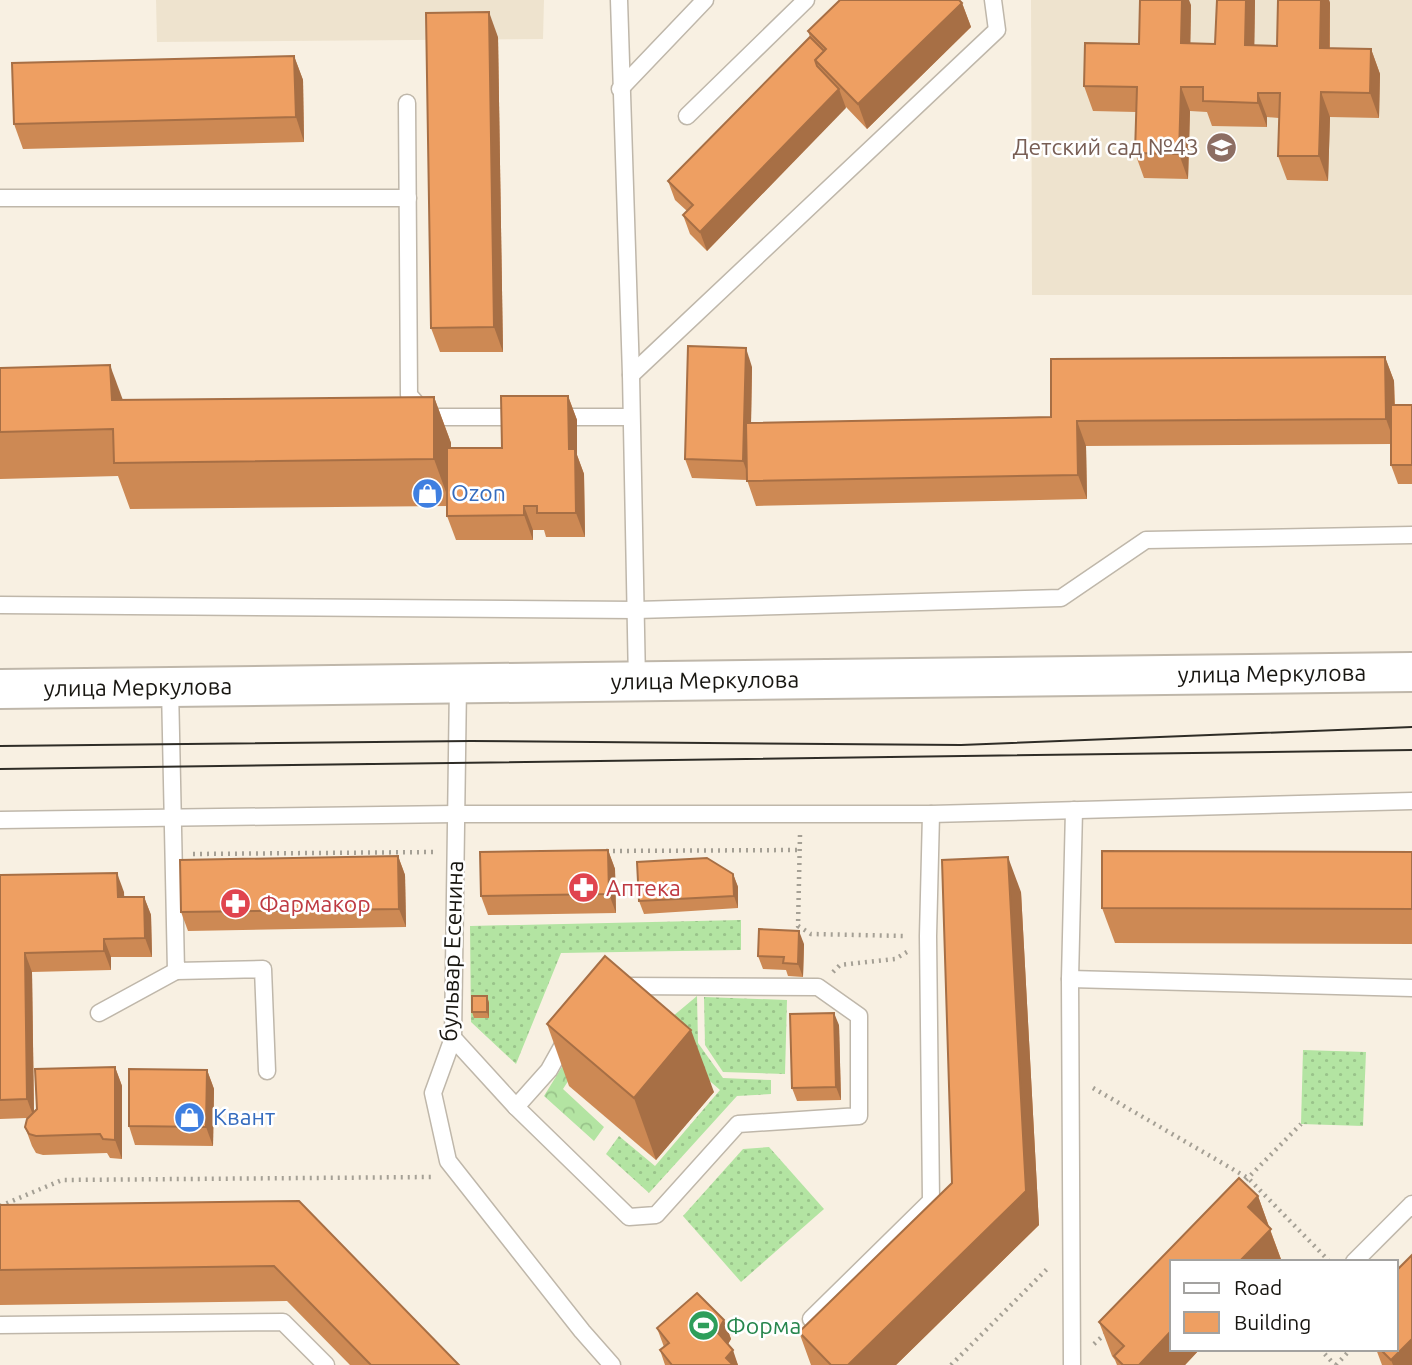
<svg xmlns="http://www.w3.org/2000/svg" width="1412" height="1365" font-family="Ubuntu,sans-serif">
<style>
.built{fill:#eee3ce}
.grass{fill:url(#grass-dots)}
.forest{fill:url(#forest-crowns)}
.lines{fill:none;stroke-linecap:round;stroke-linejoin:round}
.service-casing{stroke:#bfb7aa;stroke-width:19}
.tertiary-casing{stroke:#bfb7aa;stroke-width:42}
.path{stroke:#a5a095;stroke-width:4.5;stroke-dasharray:2 5;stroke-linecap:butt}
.service{stroke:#fff;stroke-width:16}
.tertiary{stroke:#fff;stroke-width:38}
.tram{stroke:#2e2c26;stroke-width:2}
.wall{fill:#cd8954}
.shaded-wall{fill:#a76f45}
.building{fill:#ee9f62;stroke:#a76f45;stroke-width:2}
.labels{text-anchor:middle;stroke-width:5;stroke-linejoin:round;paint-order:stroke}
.education-label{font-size:23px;fill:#785e54;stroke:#fff;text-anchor:end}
.shop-label{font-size:23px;fill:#366cbe;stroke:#fff;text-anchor:start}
.street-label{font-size:23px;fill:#181611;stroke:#fff}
.health-label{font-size:23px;fill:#be3a42;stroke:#fff;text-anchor:start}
.leisure-label{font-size:23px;fill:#27864d;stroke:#fff;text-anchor:start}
</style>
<defs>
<pattern id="grass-dots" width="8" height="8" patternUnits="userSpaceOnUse" patternTransform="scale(1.75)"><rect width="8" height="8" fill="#b3e4a2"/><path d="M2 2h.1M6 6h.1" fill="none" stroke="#99c38a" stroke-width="1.8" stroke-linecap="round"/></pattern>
<pattern id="forest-crowns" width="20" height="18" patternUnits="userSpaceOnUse" patternTransform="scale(1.75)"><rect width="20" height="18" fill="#b3e4a2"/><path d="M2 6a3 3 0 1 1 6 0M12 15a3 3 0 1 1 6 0" fill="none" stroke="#99c38a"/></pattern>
</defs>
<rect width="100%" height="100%" fill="#f8f0e2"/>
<g class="built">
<polygon points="156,0 544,0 543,39 157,42"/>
<polygon points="1031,0 1412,0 1412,295 1032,295"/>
</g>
<g class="grass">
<polygon points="741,920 741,950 561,953 516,1064 471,1022 470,926"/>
<polygon points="697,996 698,1043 723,1078 771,1080 771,1094 737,1096 649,1193 606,1154 619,1136 655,1166 720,1090 654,1032"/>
<polygon points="704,997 787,1000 785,1074 723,1072 705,1045"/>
<polygon points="1303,1050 1366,1052 1363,1126 1301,1124"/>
<polygon points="769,1147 824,1209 741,1282 683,1216 743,1149"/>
</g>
<polygon class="forest" points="573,1049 583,1058 563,1089 604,1127 594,1141 544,1096"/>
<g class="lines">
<defs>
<g id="service">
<polyline points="619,0 631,375 637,682"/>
<polyline points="620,89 705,0"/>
<polyline points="407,103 409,395 428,417 521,417"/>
<polyline points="687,116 806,0"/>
<polyline points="0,198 408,198"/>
<polyline points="631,375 997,30 993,0"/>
<polyline points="557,417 630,417"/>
<polyline points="0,605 636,610 1061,598 1146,540 1412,535"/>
<polyline points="458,684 453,1038 433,1093 448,1161 582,1331 612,1365"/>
<polyline points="170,687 176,971 263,969 267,1071"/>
<polyline points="0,820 455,814 931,814 1412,801"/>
<polyline points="1070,979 1412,988"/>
<polyline points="99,1013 176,971"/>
<polyline points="453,1038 516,1107 629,1217 656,1215 738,1124 859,1116 859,1016 818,987 620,986"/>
<polyline points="516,1107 549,1070 568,1036"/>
<polyline points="1354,1262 1412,1204"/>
<polyline points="811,1319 931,1201 928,936 931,814"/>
<polyline points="0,1325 283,1322 326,1365"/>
<polyline points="1072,1365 1070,979 1074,810"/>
</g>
<g id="tertiary">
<path id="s1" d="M0,689L1412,672"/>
</g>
</defs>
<use href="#service" class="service-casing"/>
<use href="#tertiary" class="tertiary-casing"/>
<g class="path">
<polyline points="800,835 798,926 811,934 906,936"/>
<polyline points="606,851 799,850"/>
<polyline points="193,854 436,852"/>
<polyline points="833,972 840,965 895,959 907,952"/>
<polyline points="1093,1088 1248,1178 1330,1262"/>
<polyline points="1241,1185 1301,1124"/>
<polyline points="0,1206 62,1180 431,1177"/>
<polyline points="1094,1344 1108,1331"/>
<polyline points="1320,1349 1335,1365"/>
<polyline points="951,1365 1049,1267"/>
<polyline points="1336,1365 1351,1349"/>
</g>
<use href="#service" class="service"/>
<use href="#tertiary" class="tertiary"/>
<g class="tram">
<polyline points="0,746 471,741 961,745 1412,727"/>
<polyline points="0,769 1412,750"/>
</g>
</g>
<g class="wall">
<polygon points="1216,0 1255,0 1254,46 1277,46 1278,0 1329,0 1330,3 1330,48 1371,49 1380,74 1379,118 1330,117 1328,181 1287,180 1278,156 1279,118 1267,117 1267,127 1212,126 1207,112 1190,111 1188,179 1144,178 1135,153 1136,112 1093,111 1084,86 1191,5 1190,44 1215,44 1217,2"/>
<polygon points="962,3 971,27 867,129 846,107 707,251 690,234 683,215 687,211 675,200 668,181 810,37 808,31"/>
<polygon points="498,37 503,352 440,352 431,328"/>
<polygon points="294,56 303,80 304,142 23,149 14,124"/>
<polygon points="1385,357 1394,381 1395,405 1412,405 1412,484 1398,484 1391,465 1391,444 1086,446 1087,499 756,506 747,480 692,478 685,459 752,367 751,423 1051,417"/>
<polygon points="0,368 123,400 434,397 451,443 451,448 502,448 568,396 577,420 577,455 584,474 585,537 546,537 544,530 533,530 533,540 456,540 447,516 447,506 130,509 118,476 0,479"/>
<polygon points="608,850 615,869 616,913 488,915 481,896"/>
<polygon points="1412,852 1412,944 1115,943 1102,908"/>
<polygon points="398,856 405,875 406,927 188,931 181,912"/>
<polygon points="733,874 738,887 738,908 644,914 639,901"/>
<polygon points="0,875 124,892 124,897 144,897 151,915 152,957 111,957 111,970 32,972 34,1112 115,1067 122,1086 122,1159 110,1158 107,1153 43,1155 36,1153 32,1146 25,1127 27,1118 0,1119"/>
<polygon points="1021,892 1039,1225 896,1365 811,1365 799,1332 952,1183"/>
<polygon points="804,944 803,977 788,976 786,970 763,969 758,956"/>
<polygon points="487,996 489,1003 489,1018 474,1018 472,1012"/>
<polygon points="547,1024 714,1092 656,1160 569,1086"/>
<polygon points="839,1025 841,1100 797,1101 792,1088"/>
<polygon points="207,1070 214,1089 213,1146 135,1145 129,1126"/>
<polygon points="1258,1196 1282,1262 1172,1349 1200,1349 1185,1365 1117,1365 1115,1360 1112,1356 1099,1322"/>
<polygon points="299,1201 459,1365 350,1365 287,1301 0,1305 0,1205"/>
<polygon points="724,1320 731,1339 728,1344 738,1365 665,1365 660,1350 664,1347 657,1328"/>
<polygon points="1376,1349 1396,1349 1412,1365 1382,1365"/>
</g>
<g class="shaded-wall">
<polygon points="1182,0 1189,0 1191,5 1190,68 1181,43"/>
<polygon points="1246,0 1255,0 1254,70 1245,45"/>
<polygon points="1321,0 1329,0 1330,3 1329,73 1320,48"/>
<polygon points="962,3 971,27 867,129 858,104"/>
<polygon points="489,12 498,37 503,352 494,327"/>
<polygon points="1371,49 1380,74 1379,118 1370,93"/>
<polygon points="294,56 303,80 304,142 296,117"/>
<polygon points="1181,87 1190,111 1188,179 1179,154"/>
<polygon points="839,89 846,108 707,251 700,232"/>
<polygon points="1321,92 1330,117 1328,181 1319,156"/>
<polygon points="1258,93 1267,117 1267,127 1258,103"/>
<polygon points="746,348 752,367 750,480 743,461"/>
<polygon points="1385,357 1394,381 1395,444 1386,419"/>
<polygon points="110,365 127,411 112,400"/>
<polygon points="568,396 577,420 577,455 584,474 585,537 576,513 569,449"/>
<polygon points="434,397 451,443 451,506 434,459"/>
<polygon points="1077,421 1086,446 1087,499 1078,475"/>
<polygon points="524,506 533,530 533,540 524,515"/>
<polygon points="608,850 615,869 616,913 609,894"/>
<polygon points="398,856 405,875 406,927 399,909"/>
<polygon points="1008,857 1021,892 1039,1225 896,1365 848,1365 1026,1191"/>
<polygon points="117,873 124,892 125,916 118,897"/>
<polygon points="733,874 738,887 738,908 734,896"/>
<polygon points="144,897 151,915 152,957 145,938"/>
<polygon points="799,931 804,944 803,977 798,964"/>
<polygon points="104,939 111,957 111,970 104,951"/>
<polygon points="25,953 32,972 34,1118 27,1099"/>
<polygon points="487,996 489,1003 489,1018 487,1012"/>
<polygon points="834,1013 839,1025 841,1100 836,1087"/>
<polygon points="691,1030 714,1092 656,1160 634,1098"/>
<polygon points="115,1067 122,1086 122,1159 115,1140"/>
<polygon points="207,1070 214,1089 213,1146 206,1127"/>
<polygon points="1258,1196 1270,1230 1282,1262 1239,1262 1248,1207"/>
<polygon points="724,1320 731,1339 724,1351 717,1332"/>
<polygon points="1172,1330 1172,1349 1200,1349 1185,1365 1139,1365"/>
<polygon points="1412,1339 1412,1365 1393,1365 1391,1360"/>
<polygon points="733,1350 738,1365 729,1365 726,1358"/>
</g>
<g class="building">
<polygon points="840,0 959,0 962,3 858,104 815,60 826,49 808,31"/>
<polygon points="1140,0 1182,0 1181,43 1215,44 1217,0 1246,0 1245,45 1277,46 1278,0 1321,0 1320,48 1371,49 1370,93 1321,92 1319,156 1278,156 1280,93 1258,93 1258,103 1203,101 1203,87 1181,87 1179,154 1135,153 1137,87 1084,86 1085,43 1139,44"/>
<polygon points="489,12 494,327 431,328 426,13"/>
<polygon points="810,37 824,51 815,60 817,66 839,89 700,232 683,215 693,205 668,181"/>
<polygon points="294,56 296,117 14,124 12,63"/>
<polygon points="688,346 746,348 743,461 685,459"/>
<polygon points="1385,357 1386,419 1077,421 1078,475 747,481 746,423 1051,417 1051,359"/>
<polygon points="110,365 112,400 434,397 434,459 114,463 113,429 0,432 0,368"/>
<polygon points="501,396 568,396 569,449 575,449 576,513 537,513 537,506 524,506 524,515 447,516 447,448 502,448"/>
<rect x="1391" y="405" width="21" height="60"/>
<polygon points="608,850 609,894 481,896 480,852"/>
<polygon points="1102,851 1412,852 1412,909 1102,908"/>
<polygon points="398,856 399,909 181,912 180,860"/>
<polygon points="1008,857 1026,1191 848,1365 831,1365 799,1332 952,1183 942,860"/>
<polygon points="707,858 733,874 734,896 639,901 637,862"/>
<polygon points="117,873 118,897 144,897 145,938 104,939 104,951 25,953 27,1099 0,1100 0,875"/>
<polygon points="759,929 799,931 798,964 783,963 784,957 758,956"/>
<polygon points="605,956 691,1030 634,1098 547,1024"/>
<rect x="472" y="996" width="15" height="16"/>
<polygon points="834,1013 836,1087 792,1088 790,1014"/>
<polygon points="115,1067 115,1140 103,1139 100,1134 36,1136 29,1134 25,1127 27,1119 37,1109 35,1069"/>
<polygon points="129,1069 207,1070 206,1127 129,1126"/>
<polygon points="1239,1178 1258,1196 1248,1207 1271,1229 1239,1262 1172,1262 1172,1330 1139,1365 1123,1365 1114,1356 1124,1346 1099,1322"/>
<polygon points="299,1201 459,1365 371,1365 274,1266 0,1270 0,1205"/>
<polygon points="1412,1255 1412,1339 1391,1360 1380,1349 1396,1349 1396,1271"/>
<polygon points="697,1293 724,1320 717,1332 733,1350 726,1358 733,1365 672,1365 660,1350 669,1343 657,1328"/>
</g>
<defs>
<symbol id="school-disc" viewBox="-11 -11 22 22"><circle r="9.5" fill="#8d6e63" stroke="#fff"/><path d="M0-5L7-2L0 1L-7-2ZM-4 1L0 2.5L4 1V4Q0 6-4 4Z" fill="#fff"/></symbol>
<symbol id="shop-disc" viewBox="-11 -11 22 22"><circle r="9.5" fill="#3f7fe0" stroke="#fff"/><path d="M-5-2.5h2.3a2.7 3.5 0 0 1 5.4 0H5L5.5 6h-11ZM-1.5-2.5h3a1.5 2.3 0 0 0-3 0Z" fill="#fff"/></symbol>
<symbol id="pharmacy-disc" viewBox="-11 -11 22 22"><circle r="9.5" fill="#e0444e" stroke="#fff"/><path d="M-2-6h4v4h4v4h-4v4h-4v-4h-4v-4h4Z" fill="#fff"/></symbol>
<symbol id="stadium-disc" viewBox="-11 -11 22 22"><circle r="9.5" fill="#2e9e5b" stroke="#fff"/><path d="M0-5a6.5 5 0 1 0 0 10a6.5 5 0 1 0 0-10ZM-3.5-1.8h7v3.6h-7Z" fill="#fff"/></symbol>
</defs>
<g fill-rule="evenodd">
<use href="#school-disc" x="1204" y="130" width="35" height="35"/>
<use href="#shop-disc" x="410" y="476" width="35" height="35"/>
<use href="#pharmacy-disc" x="566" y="870" width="35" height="35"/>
<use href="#pharmacy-disc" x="218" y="886" width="35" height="35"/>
<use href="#shop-disc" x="172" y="1100" width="35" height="35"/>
<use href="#stadium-disc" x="686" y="1308" width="35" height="35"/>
</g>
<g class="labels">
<g class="education-label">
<text x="1199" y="155">Детский сад №43</text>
</g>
<g class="shop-label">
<text x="451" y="501">Ozon</text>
<text x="213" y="1125">Квант</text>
</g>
<g class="street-label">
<text dy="8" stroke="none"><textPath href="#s1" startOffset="1272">улица Меркулова</textPath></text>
<text dy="8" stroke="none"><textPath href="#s1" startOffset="705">улица Меркулова</textPath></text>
<text dy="8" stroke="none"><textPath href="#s1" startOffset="138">улица Меркулова</textPath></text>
<text transform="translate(452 951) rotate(-88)" y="8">бульвар Есенина</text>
</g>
<g class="health-label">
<text x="606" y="896">Аптека</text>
<text x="259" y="912">Фармакор</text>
</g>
<g class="leisure-label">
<text x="726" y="1334">Форма</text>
</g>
</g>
<rect x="1170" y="1260" width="228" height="91" fill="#ffffff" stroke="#a3a2a0" stroke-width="2"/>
<rect x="1184" y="1283" width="35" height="10" fill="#ffffff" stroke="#a3a2a0" stroke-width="2"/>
<text x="1234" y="1295" font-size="21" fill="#181611">Road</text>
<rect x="1184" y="1312" width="35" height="21" fill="#ee9f62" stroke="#a3a2a0" stroke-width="2"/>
<text x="1234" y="1330" font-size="21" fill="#181611">Building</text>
</svg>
